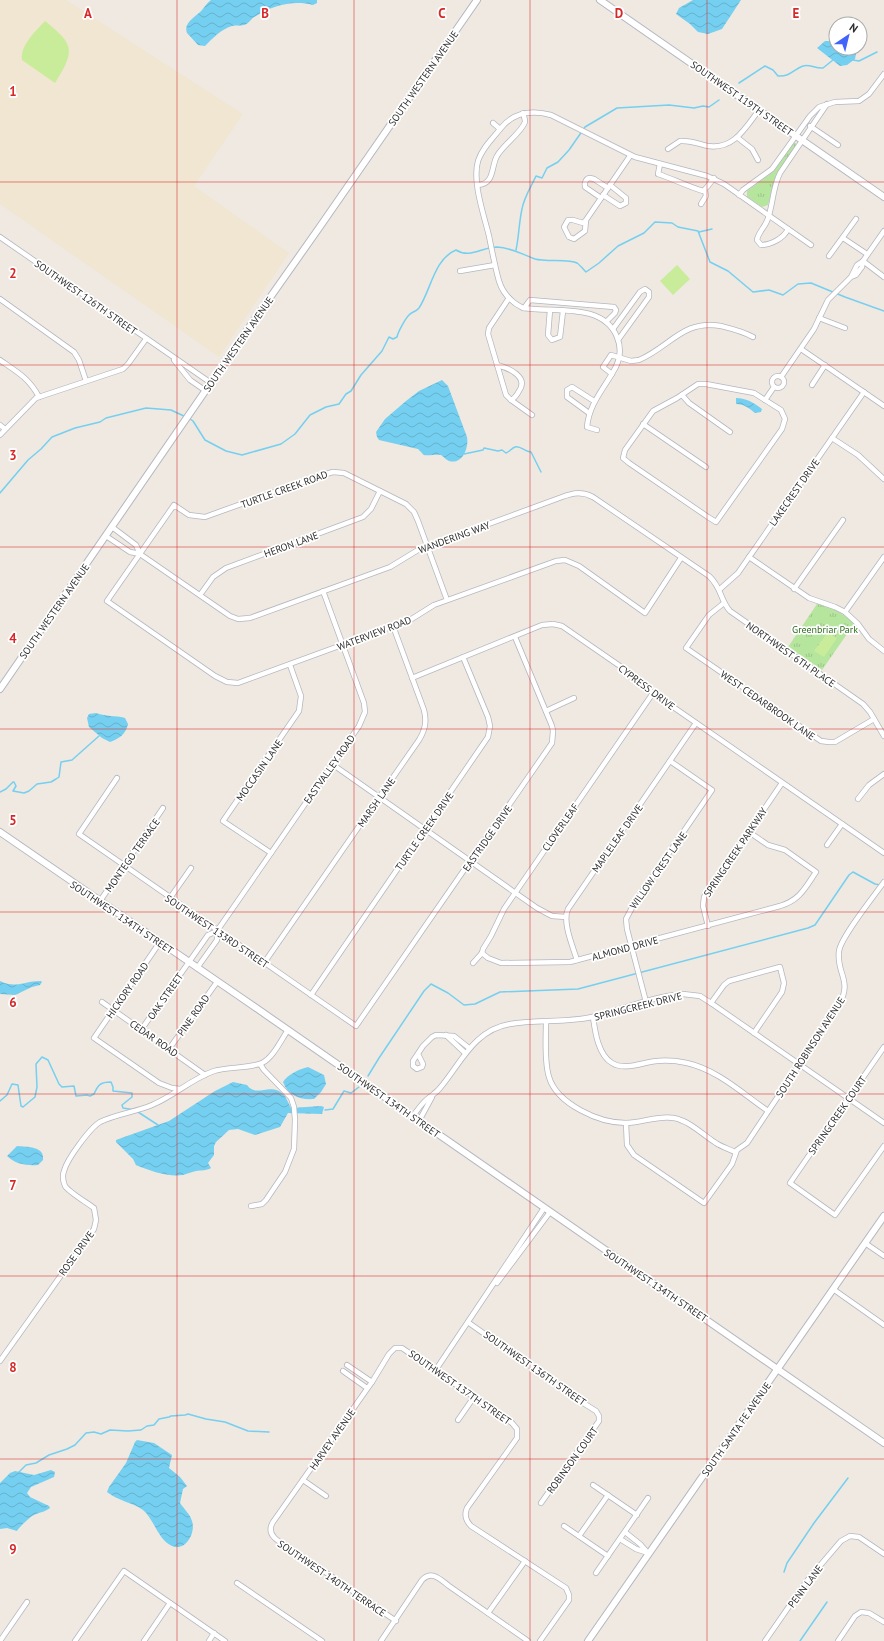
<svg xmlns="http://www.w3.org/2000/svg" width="884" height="1641" font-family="'PT Sans',sans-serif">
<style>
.education{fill:#f0e6d1}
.grass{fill:url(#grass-tufts)}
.pitch{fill:#c9ec9a}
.water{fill:url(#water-waves)}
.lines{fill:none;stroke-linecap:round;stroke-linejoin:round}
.stream{stroke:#75cff0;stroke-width:1.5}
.minor-casing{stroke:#b4b7c1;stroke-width:6}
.secondary-casing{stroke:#b4b7c1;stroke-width:8}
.minor{stroke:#fff;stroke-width:4.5}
.secondary{stroke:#fff;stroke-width:6}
.grid{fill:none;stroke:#d62828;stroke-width:1;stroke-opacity:0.55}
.labels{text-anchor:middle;stroke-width:3.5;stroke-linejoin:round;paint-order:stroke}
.street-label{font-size:10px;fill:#2e2e2e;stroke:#fff}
.park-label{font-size:10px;fill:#2c6e1b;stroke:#fff}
.grid-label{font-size:13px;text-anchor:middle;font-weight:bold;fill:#d62828;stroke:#fff;stroke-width:3.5;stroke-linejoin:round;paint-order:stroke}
</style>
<defs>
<pattern id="grass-tufts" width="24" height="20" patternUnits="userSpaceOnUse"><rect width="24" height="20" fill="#b6e59e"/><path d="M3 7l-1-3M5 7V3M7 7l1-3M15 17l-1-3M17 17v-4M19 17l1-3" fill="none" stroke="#9dc588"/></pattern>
<pattern id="water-waves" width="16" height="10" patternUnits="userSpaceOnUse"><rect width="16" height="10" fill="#75cff0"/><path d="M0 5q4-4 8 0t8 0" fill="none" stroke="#66b2ce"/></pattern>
</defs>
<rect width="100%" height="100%" fill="#efe9e1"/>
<polygon class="education" points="0,0 66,0 243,114 194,186 289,253 219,357 0,204"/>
<g class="grass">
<polygon points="794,143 796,143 796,145 776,175 768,205 762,207 747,197 747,191 773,172"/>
<path d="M817,604C831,607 844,613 854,624L822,670L788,647Z"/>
</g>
<g class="pitch">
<path d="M45,21C75,45 75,51 55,83L22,60C20,45 36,31 45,21Z"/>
<polygon points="677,265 690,279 673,295 660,281"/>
<polygon points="828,632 837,638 824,657 814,651"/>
</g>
<g class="water">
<path d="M211,0H317V3L313,5C293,0 274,5 256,16C251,18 249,24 244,25C240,26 236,25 232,26C221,29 212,39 205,46L198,45L187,33C183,22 196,17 202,10C205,6 207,3 211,0Z"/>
<polygon points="693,0 741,0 722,29 708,34 698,32 690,24 676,14 679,8"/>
<polygon points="825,41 836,41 836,48 857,48 855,59 847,65 840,66 817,48"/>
<path d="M442,380L448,386L467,437C469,447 463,465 449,461C446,460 443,456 441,455C436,454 429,456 424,455L418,449L379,440L377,437L376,432L385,419L406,401L419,391Z"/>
<path d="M736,398C747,398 754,403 762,409L761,412L755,413C749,408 744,404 736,404Z"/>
<path d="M96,713C107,717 114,715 125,718L128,724C126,734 119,739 110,742L102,738L89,727L87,718L89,714Z"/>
<path d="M0,981C16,989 24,981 41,981L42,982L40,985L32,987L15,995L0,994Z"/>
<path d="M308,1067L324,1075L326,1084L321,1092L314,1099C300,1100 288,1096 283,1082C287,1075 299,1069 308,1067Z"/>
<path d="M233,1082L247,1085C257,1099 271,1080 285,1096C287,1100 289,1104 291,1108L321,1106L324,1107L322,1114L288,1113L280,1127L255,1135L238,1129L229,1130L216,1142L214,1146V1155L208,1163L211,1168C206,1171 201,1170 196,1171C191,1172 187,1174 183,1175C168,1177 150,1171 136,1165L133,1159L116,1142V1140L169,1121L215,1091Z"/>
<path d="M17,1146C27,1147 45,1146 43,1160L38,1165C27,1166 15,1164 7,1156Z"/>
<path d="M137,1440L154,1443L172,1455L169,1468L180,1477L187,1486L183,1489L180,1503C184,1509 190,1514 192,1521C196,1532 186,1552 172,1546C158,1540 154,1519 143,1510C132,1502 118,1501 107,1492L109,1487L126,1463L135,1442Z"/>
<path d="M51,1470L55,1472L54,1477L31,1487L27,1493L30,1497L49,1506L50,1508C45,1512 40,1512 34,1515C31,1516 18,1528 17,1531L7,1528L0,1529V1483L10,1473L15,1471L34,1475Z"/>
</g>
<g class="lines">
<g class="stream">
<polyline points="853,60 859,61 877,52"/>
<path d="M739,83L765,66L773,70L778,76C790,77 794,69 803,66C810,64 816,69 823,68L833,60"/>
<polyline points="699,232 712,229"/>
<path d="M516,250C519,236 519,222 522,209C524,197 531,187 536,176L542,178L547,168L558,162L569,150L585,127L617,108L669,105L694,108L703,106L709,107L719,100"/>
<path d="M190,419L193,421L205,440L226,451L242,455L281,444L295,434L310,415L326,407L339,404L346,394L351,391L361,375L382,351L389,337L393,339L397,337C398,332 405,319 409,315C411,312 416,312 419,308C431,290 434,259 456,250C470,259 482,247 497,247C513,248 521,254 535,259C545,262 570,259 577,263C580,265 583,269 586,272L599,263L618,246L644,233L655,222L672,223L678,227L698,231L710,262L728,271L753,292L769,290L783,295L798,284L811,283L845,297L884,311"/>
<path d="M464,454L483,450L484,448L498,451L502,450L506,453C509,452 512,448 515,447C520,445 525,452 531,452L541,472"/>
<polyline points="0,493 28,460 41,449 52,437 75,428 100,422 106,418 146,408 171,410 186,417"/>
<polyline points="0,792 6,789 13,782 14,782 16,786 13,791 24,793 29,791 37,784 51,782 56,779 59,777 61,762 72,760 99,736"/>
<polyline points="368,1076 379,1058 424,991 431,984 448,993 464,1005 475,1004 500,992 578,989 808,928 815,925 849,875 853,872 875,884 880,885"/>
<path d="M0,1101L7,1095L12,1084L18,1085L21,1106L23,1107L35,1097L37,1087L36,1064L42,1057L48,1060L59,1084L62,1087L74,1086L76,1096L87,1095L90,1096L94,1094C98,1085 100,1082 111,1082L113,1087V1091L132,1093V1097L122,1105L123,1108L135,1110"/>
<polyline points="325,1110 333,1109 344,1091 351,1093 359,1087"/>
<polyline points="138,1112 158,1125"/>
<polyline points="19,1472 26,1465 36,1463 49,1455 67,1449 75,1445 86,1433 94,1432 101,1434 110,1430 128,1431 141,1430 147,1426 154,1425 159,1419 169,1417 171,1416 185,1415 188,1414 206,1419 225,1422 248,1431 269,1432"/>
<polyline points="784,1572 787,1563 814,1523 848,1478"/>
<polyline points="800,1641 827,1602"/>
</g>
<defs>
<g id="minor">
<polyline points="493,123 500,129"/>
<polyline points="810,126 838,145"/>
<polyline points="738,138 752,149 758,160"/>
<path d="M668,149L680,141C690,140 699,144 708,146C734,150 746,127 759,110"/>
<path d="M660,164L658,174C673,179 687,186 703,191L707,187L714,178"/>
<path d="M478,185C495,184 491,166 497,156C503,145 522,132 525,122C525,120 524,116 523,113"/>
<polyline points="603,195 620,206 626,203 626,198 610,185"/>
<polyline points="739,195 743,190 772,169 810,116 819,107 835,102 859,101 869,94 884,74"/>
<path d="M601,198L585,187C584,183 586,178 590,178L594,179L608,188"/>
<polyline points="701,204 706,196 705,190"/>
<polyline points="586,220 583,223 573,220 568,220 564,227 569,237 574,239 585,231 586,220 630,156"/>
<path d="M788,229C784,238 771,245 761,245L757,240C758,233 764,228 767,221C773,207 772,189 780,173L827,104"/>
<polyline points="884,231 863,261 884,277"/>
<polyline points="0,237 211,383"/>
<polyline points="843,238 867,254"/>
<polyline points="829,256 856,219"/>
<polyline points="460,271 495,265"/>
<polyline points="509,298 489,328 488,334 506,395 511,400 532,415"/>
<polyline points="0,299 74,352 79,360 86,381"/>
<polyline points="524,308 530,300 614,307 616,310 615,313 606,322"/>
<polyline points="550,310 548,335 552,340 560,337 563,311"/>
<polyline points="819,318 845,328"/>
<polyline points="613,329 640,292 645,289 649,292 649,297 618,340"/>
<polyline points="801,349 884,406"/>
<path d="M0,360C17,372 29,378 39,397"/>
<polyline points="174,360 190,380 206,391"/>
<path d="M497,365C509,368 529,377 519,391C517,395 515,398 511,400"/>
<path d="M612,374L603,367L611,355L631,361L639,360C670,347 683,319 721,326C733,329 742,331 753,337"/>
<circle cx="778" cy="382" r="6"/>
<polyline points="781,377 814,329 828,300 851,277 856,275 862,267 863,261 857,265 851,277"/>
<polygon points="698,384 706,384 754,393 781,410 785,419 782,429 716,522 708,517 629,463 623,458 625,450 653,411 677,398"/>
<polyline points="812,385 825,365"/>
<polyline points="682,395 689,403 730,432"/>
<polyline points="765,400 774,387"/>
<polyline points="589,413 567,397 567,390 572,387 594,401"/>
<polyline points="643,424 706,467"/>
<polyline points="0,425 5,429"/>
<path d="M597,430L587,427C589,405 602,391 613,372C620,361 622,349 617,337C603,302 554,313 523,308C511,302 503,294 499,281C495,267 492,251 489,236C484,215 472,182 478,161C482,148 493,138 501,128C514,112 532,110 551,115L635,157L707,176L724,184L811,245"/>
<polyline points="0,435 36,398 123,369 128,364 146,339"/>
<polyline points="832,438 858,455 884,479"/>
<polyline points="106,536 130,552 140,554 136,545 112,527"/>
<path d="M140,554L230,616L238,619L250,618L390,567L418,550L562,497C573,493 582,491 593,497L709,576C722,588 720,600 730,611L863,704L870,712L884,736"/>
<polyline points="749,557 809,598 835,607 845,612 858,624 869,639 884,651"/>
<polyline points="720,589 738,573 864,392"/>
<polyline points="794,589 843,520"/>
<polyline points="200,595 213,577 226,568 363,517 371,509 380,491"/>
<polyline points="447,600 418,521 414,512 406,504 344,473 333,472 319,476 205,517 189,515 174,505 107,601 215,676 227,682 238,683 410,620 434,605 556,561 565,560 579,566 645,613 681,558"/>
<polyline points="724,603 709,615 686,648 821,741 829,742 835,742 874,719"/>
<polyline points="845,612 884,557"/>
<polyline points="412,678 542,625 553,624 562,626 630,673 653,693 884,853"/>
<polyline points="546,711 574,698"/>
<polyline points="332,764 537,908 552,916 566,917"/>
<polyline points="117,778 79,834 356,1026 552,743 553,731 552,726 515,637"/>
<polyline points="858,799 869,785 884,774"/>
<polyline points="827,845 842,824"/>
<polyline points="271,853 223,821 299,711 301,696 290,665"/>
<polyline points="170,898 191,868"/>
<polyline points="100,901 163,808"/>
<polyline points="708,926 703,906 704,897 782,783"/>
<polyline points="160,942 94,1038 159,1083 172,1088 180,1089"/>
<path d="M482,953L488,958L501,963L570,962L780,906C800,900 805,888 816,872L785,850L768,845L749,832"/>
<path d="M577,960C573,947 562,922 568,909L696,723"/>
<path d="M264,963L419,740C425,730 427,722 424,710L393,626"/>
<polyline points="473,963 482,953 483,949 491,936 504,909 653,693"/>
<polyline points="197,968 217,940 217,931 359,726 365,712 364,703 323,591"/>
<polyline points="311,995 488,737 490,726 488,717 463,657"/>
<polyline points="102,1002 205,1075"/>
<polyline points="646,1002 627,929 626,919 634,904 712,790 670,761"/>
<polyline points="711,1003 724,985 729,981 780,967 784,983 782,992 754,1033"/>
<path d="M593,1017C595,1031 598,1055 612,1063C625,1071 643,1062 657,1061C667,1060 677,1061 687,1063C718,1070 743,1094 768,1111"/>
<path d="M546,1022C546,1038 544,1061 549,1077C557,1104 599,1123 626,1123C642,1123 658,1115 674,1118C690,1121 703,1135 716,1143C722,1147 729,1149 735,1152"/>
<polyline points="141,1030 208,935 217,931"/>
<polyline points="446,1035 465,1053"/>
<polyline points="884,1047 790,1183 835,1215 884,1146"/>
<polyline points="169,1049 217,982"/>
<polyline points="418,1054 423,1064 422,1067 417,1069 413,1066 413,1061 423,1046 432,1037 436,1035 454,1036 469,1048"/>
<path d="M413,1116C416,1112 420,1106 424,1102C429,1097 435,1094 440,1088C461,1063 474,1030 510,1024C537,1019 565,1023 592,1017C621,1010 653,996 683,994L700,996L711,1003L884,1123"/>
<polyline points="419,1121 432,1097"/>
<path d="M626,1123L627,1145L634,1155L704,1203L732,1164L737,1150L747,1143L839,1005C853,980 836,974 839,951C841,937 874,896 884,882"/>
<polyline points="251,1206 262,1204 266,1200 285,1172 294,1149 295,1120 294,1107 291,1098 264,1070 260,1064"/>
<polyline points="865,1243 884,1256"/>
<polyline points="497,1283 550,1212"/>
<polyline points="833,1289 884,1325"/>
<polyline points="469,1323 580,1401 596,1411 599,1416 599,1421 541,1503"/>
<path d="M0,1361L94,1229L96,1220L94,1208C86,1202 70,1193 65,1186C63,1181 62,1176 64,1171C67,1159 90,1128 100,1122C116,1114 136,1112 152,1105C174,1096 191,1079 214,1071C227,1067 252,1068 262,1063C273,1058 281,1040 288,1030"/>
<polyline points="347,1365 372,1382"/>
<polyline points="343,1371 367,1388"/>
<polyline points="435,1371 544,1208"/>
<polyline points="458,1420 474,1397"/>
<polyline points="303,1480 326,1496"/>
<polyline points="593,1485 637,1515"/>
<polyline points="564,1526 608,1556"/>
<polyline points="625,1532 640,1544 647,1552"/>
<polyline points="579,1536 608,1495"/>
<polyline points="620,1539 636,1549 648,1553"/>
<polyline points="596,1573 648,1498"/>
<polyline points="237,1583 322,1641"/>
<polyline points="488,1613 525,1561"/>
<path d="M396,1621L289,1547C279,1542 265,1535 273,1522L372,1382L389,1354L395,1348H402L512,1423L517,1429V1438L467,1508C464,1515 466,1521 471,1526L566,1588L569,1595V1600L540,1641"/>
<polyline points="0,1641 27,1602"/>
<polyline points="75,1641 124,1571 225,1641"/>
<polyline points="144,1641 170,1603"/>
<polyline points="209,1641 214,1633"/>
<path d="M381,1641L422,1580C432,1570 440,1579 449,1586L528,1641"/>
<polyline points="765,1641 806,1582 841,1541 850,1536 859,1537 884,1554"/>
<polyline points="838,1641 855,1616 861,1612 869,1613 884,1622"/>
</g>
<g id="secondary">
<polyline points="600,0 884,197"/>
<polyline points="0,689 250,326 319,228 477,0"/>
<polyline points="0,832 249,1003 884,1443"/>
<polyline points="588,1641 884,1216"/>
</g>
</defs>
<use href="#minor" class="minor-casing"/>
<use href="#secondary" class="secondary-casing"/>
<use href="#minor" class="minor"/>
<use href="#secondary" class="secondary"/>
</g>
<path class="grid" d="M177,0V1641M354,0V1641M530,0V1641M707,0V1641M0,182H884M0,365H884M0,547H884M0,729H884M0,912H884M0,1094H884M0,1276H884M0,1459H884"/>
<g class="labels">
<g class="street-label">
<text transform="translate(423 78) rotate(-55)" y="4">SOUTH WESTERN AVENUE</text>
<text transform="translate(742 98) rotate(35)" y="4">SOUTHWEST 119TH STREET</text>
<text transform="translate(86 297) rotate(35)" y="4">SOUTHWEST 126TH STREET</text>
<text transform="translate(238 344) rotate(-55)" y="4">SOUTH WESTERN AVENUE</text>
<text transform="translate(284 489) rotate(-20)" y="4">TURTLE CREEK ROAD</text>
<text transform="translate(794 492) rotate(-55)" y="4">LAKECREST DRIVE</text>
<text transform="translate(454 537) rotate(-20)" y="4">WANDERING WAY</text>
<text transform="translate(291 544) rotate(-20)" y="4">HERON LANE</text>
<text transform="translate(54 611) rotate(-55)" y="4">SOUTH WESTERN AVENUE</text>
<text transform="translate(374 633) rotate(-21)" y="4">WATERVIEW ROAD</text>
<text transform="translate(791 654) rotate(35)" y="4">NORTHWEST 6TH PLACE</text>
<text transform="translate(647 687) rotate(37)" y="4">CYPRESS DRIVE</text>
<text transform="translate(768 705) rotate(35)" y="4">WEST CEDARBROOK LANE</text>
<text transform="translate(329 769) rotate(-55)" y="4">EASTVALLEY ROAD</text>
<text transform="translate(259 770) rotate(-55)" y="4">MOCCASIN LANE</text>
<text transform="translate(376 802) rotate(-55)" y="4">MARSH LANE</text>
<text transform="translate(560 827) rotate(-55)" y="4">CLOVERLEAF</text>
<text transform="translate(424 831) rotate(-55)" y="4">TURTLE CREEK DRIVE</text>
<text transform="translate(487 838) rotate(-55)" y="4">EASTRIDGE DRIVE</text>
<text transform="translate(617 838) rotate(-55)" y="4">MAPLELEAF DRIVE</text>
<text transform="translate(735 852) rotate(-56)" y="4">SPRINGCREEK PARKWAY</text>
<text transform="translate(132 855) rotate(-55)" y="4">MONTEGO TERRACE</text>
<text transform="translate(658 870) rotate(-55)" y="4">WILLOW CREST LANE</text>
<text transform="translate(122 917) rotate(34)" y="4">SOUTHWEST 134TH STREET</text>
<text transform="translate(217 931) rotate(34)" y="4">SOUTHWEST 133RD STREET</text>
<text transform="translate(625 948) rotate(-15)" y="4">ALMOND DRIVE</text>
<text transform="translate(127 990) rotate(-55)" y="4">HICKORY ROAD</text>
<text transform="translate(165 996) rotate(-55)" y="4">OAK STREET</text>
<text transform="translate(638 1006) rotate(-14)" y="4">SPRINGCREEK DRIVE</text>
<text transform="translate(193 1015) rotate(-55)" y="4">PINE ROAD</text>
<text transform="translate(154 1038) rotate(35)" y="4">CEDAR ROAD</text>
<text transform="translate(810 1047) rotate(-57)" y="4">SOUTH ROBINSON AVENUE</text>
<text transform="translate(389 1100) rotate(35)" y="4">SOUTHWEST 134TH STREET</text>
<text transform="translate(837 1115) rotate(-55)" y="4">SPRINGCREEK COURT</text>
<text transform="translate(76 1253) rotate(-54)" y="4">ROSE DRIVE</text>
<text transform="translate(656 1285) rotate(34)" y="4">SOUTHWEST 134TH STREET</text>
<text transform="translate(535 1368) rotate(35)" y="4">SOUTHWEST 136TH STREET</text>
<text transform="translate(460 1387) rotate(35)" y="4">SOUTHWEST 137TH STREET</text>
<text transform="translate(736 1429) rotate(-55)" y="4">SOUTH SANTA FE AVENUE</text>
<text transform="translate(332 1439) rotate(-55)" y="4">HARVEY AVENUE</text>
<text transform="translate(572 1460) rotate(-54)" y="4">ROBINSON COURT</text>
<text transform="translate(332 1578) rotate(34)" y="4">SOUTHWEST 140TH TERRACE</text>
<text transform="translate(805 1586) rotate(-53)" y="4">PENN LANE</text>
</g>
<g class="park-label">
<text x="825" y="633">Greenbriar Park</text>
</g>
</g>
<g class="grid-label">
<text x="88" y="18">A</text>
<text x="265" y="18">B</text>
<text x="442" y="18">C</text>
<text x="619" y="18">D</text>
<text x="796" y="18">E</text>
<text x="13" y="96">1</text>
<text x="13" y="278">2</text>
<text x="13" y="460">3</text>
<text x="13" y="643">4</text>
<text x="13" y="825">5</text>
<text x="13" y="1007">6</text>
<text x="13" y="1190">7</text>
<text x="13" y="1372">8</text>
<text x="13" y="1554">9</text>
</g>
<g transform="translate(848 36) rotate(35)"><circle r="19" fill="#ffffff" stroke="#ababab"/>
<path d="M0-3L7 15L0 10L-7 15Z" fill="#4264fb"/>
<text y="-6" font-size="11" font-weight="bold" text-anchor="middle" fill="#2e2e2e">N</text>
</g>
</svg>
